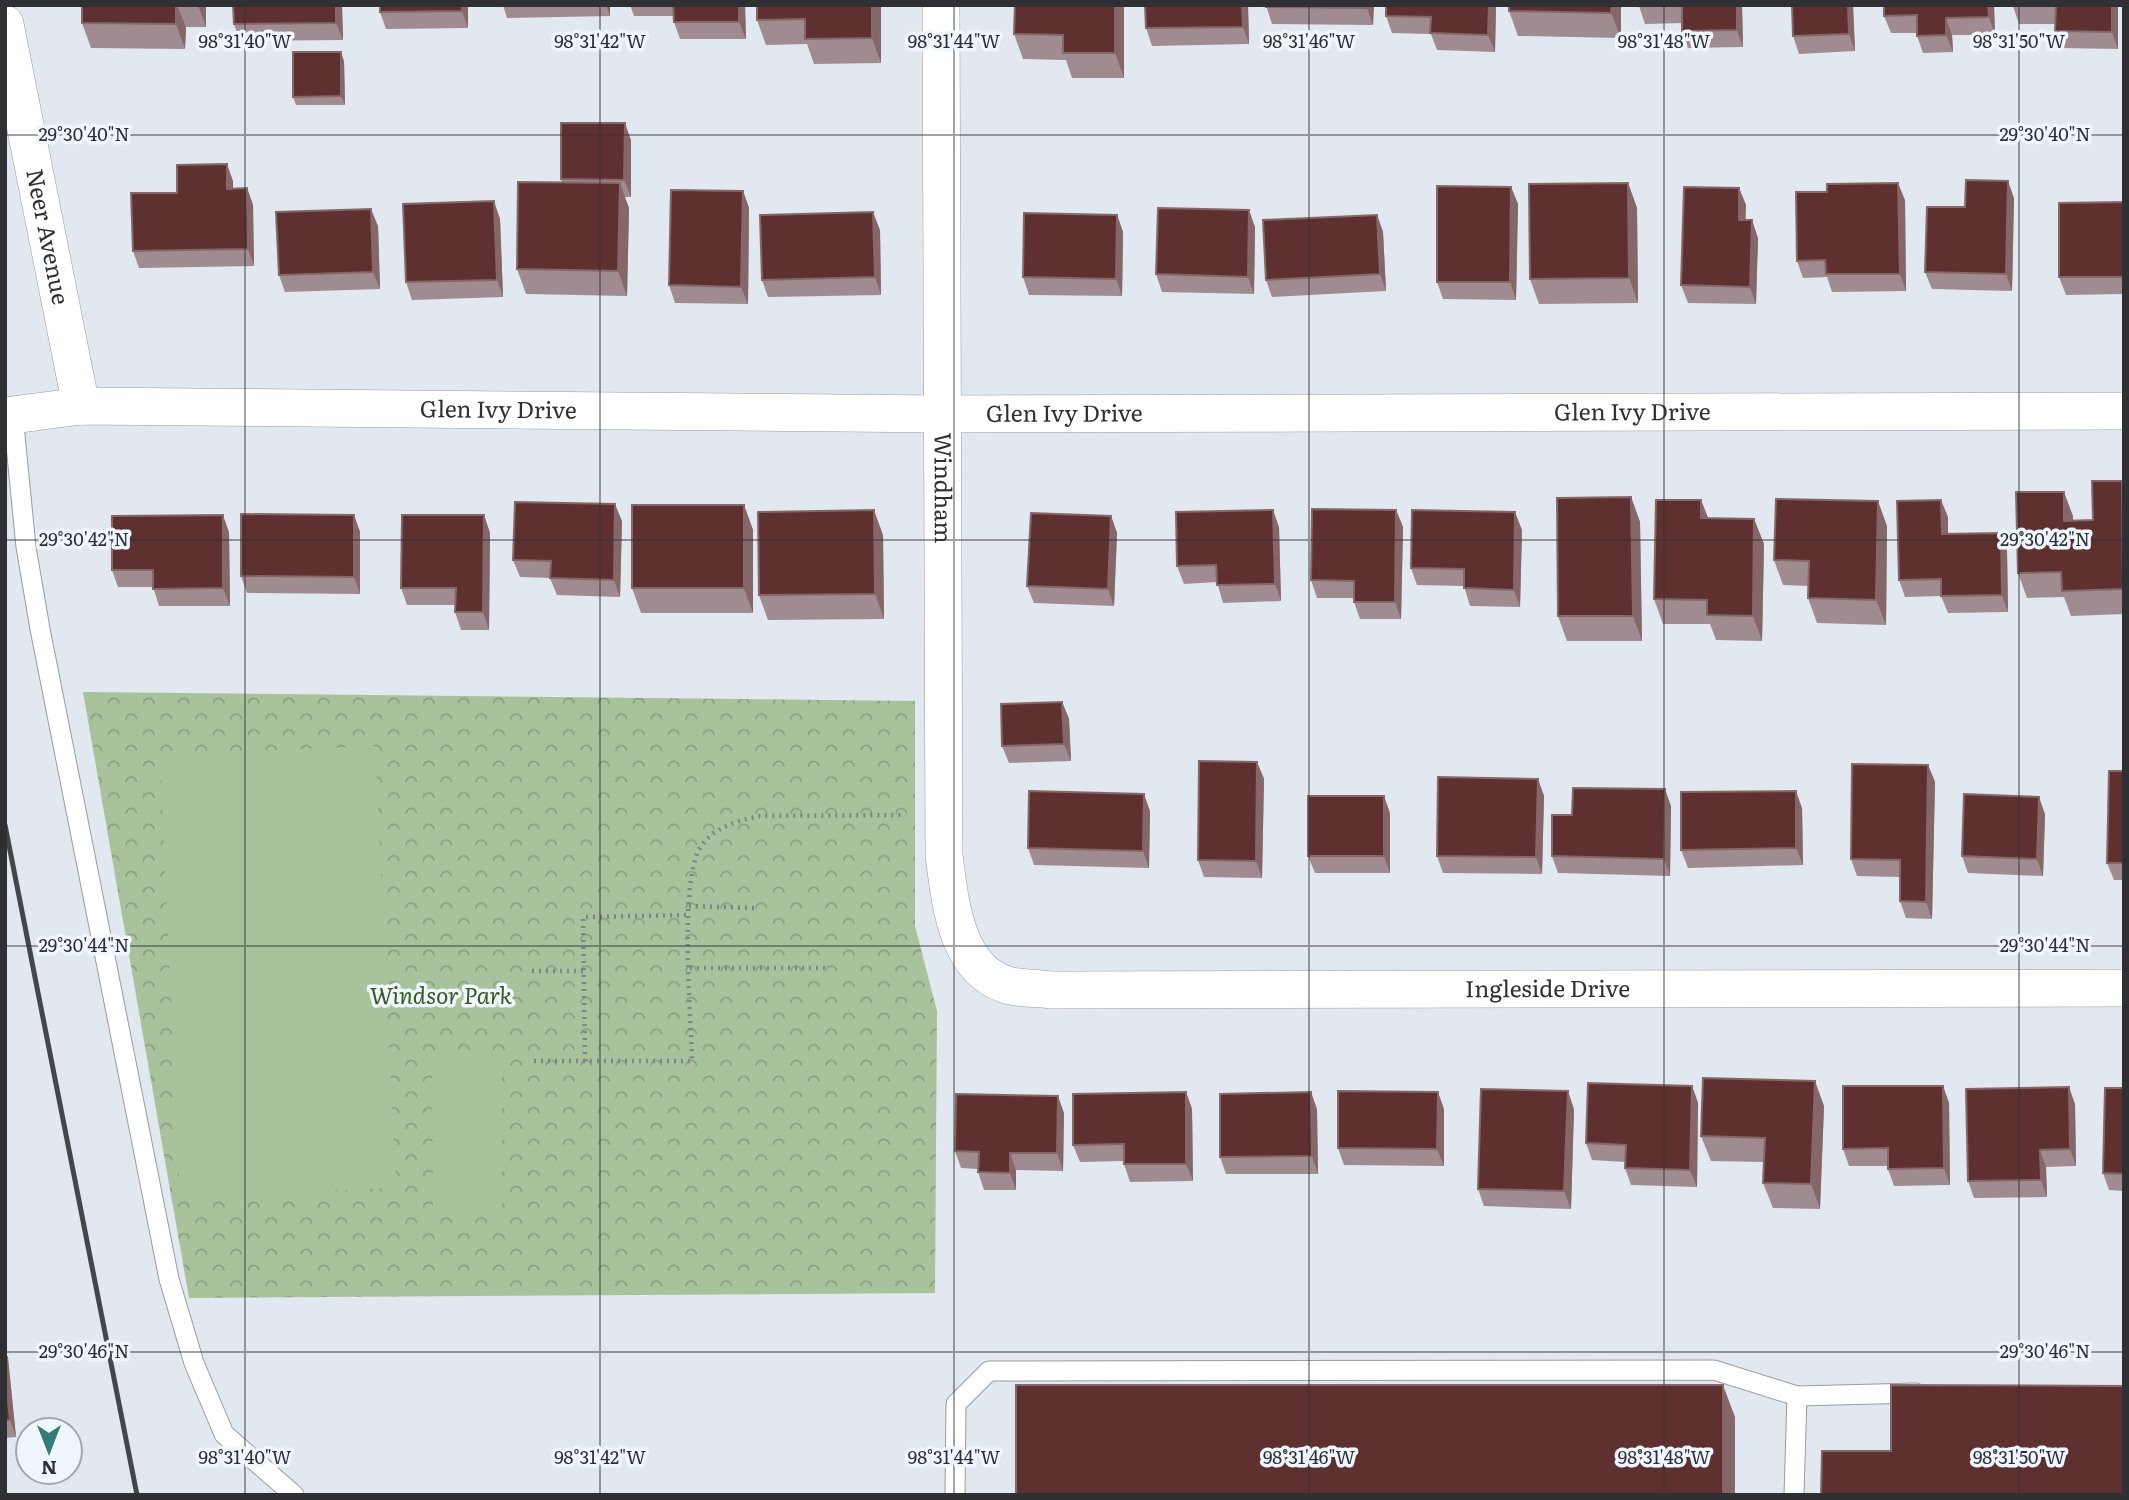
<svg xmlns="http://www.w3.org/2000/svg" width="2129" height="1500" font-family="Literata,serif">
<style>
.forest{fill:url(#forest-crowns)}
.garden{fill:#a8c39c}
.lines{fill:none;stroke-linecap:round;stroke-linejoin:round}
.service-casing{stroke:#969ca2;stroke-width:21}
.minor-casing{stroke:#969ca2;stroke-width:38}
.path{stroke:#808388;stroke-width:4.5;stroke-dasharray:2 5;stroke-linecap:butt}
.service{stroke:#fff;stroke-width:19}
.minor{stroke:#fff;stroke-width:37}
.rail{stroke:#44474a;stroke-width:5}
.wall{fill:#a08c90}
.shaded-wall{fill:#866769}
.building{fill:#5f3030;stroke:#866769;stroke-width:2}
.ticks{fill:none;stroke:#2e3033;stroke-width:2;stroke-opacity:0.45}
.labels{text-anchor:middle;stroke-width:7;stroke-linejoin:round;paint-order:stroke}
.street-label{font-size:23px;fill:#2e3033;stroke:#f0f6fd}
.park-label{font-size:23px;font-style:italic;fill:#355b1f;stroke:#f0f6fd}
.ticks-label{font-size:18px;text-anchor:middle;fill:#2e3033;stroke:#f0f6fd;stroke-width:7;stroke-linejoin:round;paint-order:stroke}
</style>
<defs>
<pattern id="forest-crowns" width="20" height="18" patternUnits="userSpaceOnUse" patternTransform="scale(1.75)"><rect width="20" height="18" fill="#a8c39c"/><path d="M2 6a3 3 0 1 1 6 0M12 15a3 3 0 1 1 6 0" fill="none" stroke="#899f80"/></pattern>
</defs>
<rect width="100%" height="100%" fill="#e2e8ef"/>
<polygon class="forest" points="83,692 915,701 915,926 937,1011 935,1293 189,1298"/>
<g class="garden">
<polygon points="375,746 396,1188 180,1198 160,755"/>
<polygon points="432,1056 502,1056 502,1213 433,1213"/>
</g>
<g class="lines">
<defs>
<g id="service">
<polyline points="13,415 26,547 40,629 169,1279 194,1363 224,1434 294,1495"/>
<polyline points="955,1495 956,1404 989,1371 1714,1370 1797,1396"/>
<polyline points="1794,1495 1797,1396 1916,1393"/>
</g>
<g id="minor">
<path id="s1" d="M941,5L944,855C950,900 955,969 1007,985C1021,989 1037,988 1051,990L2124,988"/>
<path id="s2" d="M5,24L81,406"/>
<path id="s3" d="M5,416L81,406L943,414L2124,411"/>
</g>
</defs>
<use href="#service" class="service-casing"/>
<use href="#minor" class="minor-casing"/>
<g class="path">
<polyline points="689,906 755,908"/>
<polyline points="690,968 827,968"/>
<polyline points="532,971 584,971"/>
<path d="M534,1061H692C691,1015 679,883 700,848C712,828 738,820 760,816L905,815"/>
<polyline points="585,1061 583,917 689,915"/>
</g>
<use href="#service" class="service"/>
<use href="#minor" class="minor"/>
<polyline class="rail" points="5,825 137,1495"/>
</g>
<g class="wall">
<polygon points="82,5 206,5 206,27 186,27 185,49 91,48 82,23"/>
<polygon points="233,5 342,5 343,40 240,41 234,24"/>
<polygon points="380,5 468,5 468,28 386,29 380,12"/>
<polygon points="503,5 610,5 610,16 507,18"/>
<polygon points="630,5 745,5 746,39 680,39 674,22 673,16 634,16"/>
<polygon points="757,5 881,5 881,63 814,64 807,44 766,45 757,20"/>
<polygon points="1124,5 1124,78 1072,78 1066,60 1023,59 1014,34"/>
<polygon points="1145,5 1248,5 1249,44 1152,46 1146,28"/>
<polygon points="1266,5 1374,5 1373,25 1272,24"/>
<polygon points="1496,5 1495,52 1437,50 1431,34 1392,33 1386,16"/>
<polygon points="1621,5 1621,38 1518,36 1509,11"/>
<polygon points="1742,5 1743,47 1688,48 1682,31 1682,23 1645,24 1639,6"/>
<polygon points="1853,5 1855,51 1799,54 1793,36"/>
<polygon points="1884,5 1994,5 1995,35 1952,35 1953,52 1923,53 1917,36 1917,33 1891,33 1884,16"/>
<polygon points="2118,5 2118,49 2061,48 2055,31 2055,24 2019,24 2013,6"/>
<polygon points="344,61 345,105 296,105 293,97"/>
<polygon points="631,140 631,197 624,197 629,208 627,296 526,294 517,269 562,183 561,179"/>
<polygon points="233,181 233,189 247,188 253,205 254,266 139,268 133,251 177,193"/>
<polygon points="1628,183 1637,208 1638,303 1539,304 1530,279"/>
<polygon points="1511,187 1518,204 1516,300 1443,299 1437,282"/>
<polygon points="1739,188 1746,205 1745,220 1758,238 1756,304 1688,303 1681,285"/>
<polygon points="743,191 749,208 748,304 675,303 669,285"/>
<polygon points="2014,198 2012,291 1932,289 1925,272 1965,207"/>
<polygon points="1905,200 1906,291 1832,292 1827,277 1803,278 1797,261"/>
<polygon points="2124,202 2124,294 2066,295 2059,277"/>
<polygon points="1117,215 1123,232 1122,296 1029,295 1023,277"/>
<polygon points="1377,215 1383,232 1386,291 1272,297 1266,280"/>
<polygon points="500,219 503,297 412,300 406,282"/>
<polygon points="378,226 380,289 285,292 279,275"/>
<polygon points="1255,227 1254,294 1162,292 1156,274"/>
<polygon points="880,230 881,295 768,297 762,280"/>
<polygon points="2124,486 2124,614 2071,616 2064,597 2027,598 2018,573 2073,516 2073,520 2093,520"/>
<polygon points="1631,497 1640,522 1642,641 1567,641 1558,616"/>
<polygon points="1701,500 1708,519 1754,519 1764,544 1762,641 1716,640 1710,624 1663,624 1654,599"/>
<polygon points="744,505 753,530 753,613 641,613 632,588"/>
<polygon points="1396,510 1403,527 1401,619 1360,619 1354,602 1354,598 1317,598 1311,580"/>
<polygon points="354,515 360,532 360,594 247,593 241,576"/>
<polygon points="484,515 490,533 489,630 461,630 455,612 455,605 407,605 401,588"/>
<polygon points="1111,516 1117,533 1114,606 1034,603 1027,586"/>
<polygon points="1948,517 1948,534 2007,550 2008,612 1948,613 1941,596 1905,597 1899,580"/>
<polygon points="622,521 620,597 557,595 550,578 520,577 513,560"/>
<polygon points="1887,526 1886,625 1817,623 1808,598 1808,586 1783,585 1774,560"/>
<polygon points="1279,527 1281,601 1223,603 1217,582 1184,584 1177,566"/>
<polygon points="1522,530 1520,607 1470,606 1464,586 1417,585 1411,568"/>
<polygon points="229,532 230,606 159,606 153,587 118,587 112,570"/>
<polygon points="883,535 884,619 768,620 759,595"/>
<polygon points="1062,702 1069,719 1071,761 1009,763 1002,746"/>
<polygon points="1257,762 1264,779 1262,878 1204,877 1198,860"/>
<polygon points="1928,765 1935,782 1932,919 1906,918 1900,901 1900,877 1857,876 1851,859"/>
<polygon points="2124,771 2124,880 2114,880 2107,863"/>
<polygon points="1538,779 1544,796 1542,874 1443,873 1437,856"/>
<polygon points="1671,806 1670,876 1558,873 1552,856"/>
<polygon points="1802,808 1803,865 1688,868 1681,850"/>
<polygon points="1150,811 1149,868 1034,865 1028,848"/>
<polygon points="1390,813 1390,873 1315,873 1308,856"/>
<polygon points="2045,814 2043,876 1968,873 1962,856"/>
<polygon points="1692,1086 1698,1103 1697,1187 1631,1185 1625,1168 1625,1162 1592,1160 1586,1143"/>
<polygon points="1943,1086 1949,1103 1950,1185 1894,1186 1888,1169 1888,1166 1849,1166 1843,1149"/>
<polygon points="2124,1088 2124,1191 2109,1190 2103,1173"/>
<polygon points="1186,1092 1192,1109 1193,1181 1130,1182 1124,1164 1124,1161 1080,1162 1073,1145"/>
<polygon points="2075,1104 2076,1166 2046,1167 2047,1197 1974,1198 1968,1181"/>
<polygon points="1824,1106 1820,1209 1773,1208 1763,1183 1764,1162 1711,1161 1701,1136"/>
<polygon points="1317,1109 1318,1174 1226,1174 1220,1157"/>
<polygon points="1444,1109 1444,1166 1344,1165 1338,1148"/>
<polygon points="1574,1109 1571,1209 1484,1206 1478,1189"/>
<polygon points="1064,1113 1063,1171 1016,1170 1016,1190 984,1190 978,1172 978,1169 961,1168 955,1151"/>
<polygon points="5,1350 8,1358 16,1437 5,1438"/>
</g>
<g class="shaded-wall">
<polygon points="176,5 177,5 186,27 185,49 176,24"/>
<polygon points="198,5 206,5 206,27"/>
<polygon points="336,5 342,5 343,40 336,23"/>
<polygon points="462,5 468,5 468,28 462,11"/>
<polygon points="606,5 610,5 610,16"/>
<polygon points="739,5 745,5 746,39 739,22"/>
<polygon points="872,5 881,5 881,63 872,38"/>
<polygon points="1115,5 1124,5 1124,78 1115,53"/>
<polygon points="1242,5 1248,5 1249,44 1243,27"/>
<polygon points="1367,5 1374,5 1373,25 1367,8"/>
<polygon points="1489,5 1496,5 1495,52 1488,35"/>
<polygon points="1612,5 1621,5 1621,38 1611,13"/>
<polygon points="1737,5 1742,5 1743,47 1737,30"/>
<polygon points="1848,5 1853,5 1855,51 1849,34"/>
<polygon points="1988,5 1994,5 1995,35 1989,17"/>
<polygon points="2112,5 2118,5 2118,49 2112,32"/>
<polygon points="1946,18 1952,35 1953,52 1946,35"/>
<polygon points="341,52 344,61 345,105 341,96"/>
<polygon points="625,123 631,140 631,197 624,180"/>
<polygon points="227,164 233,181 233,206 227,189"/>
<polygon points="2008,181 2014,198 2012,291 2006,274"/>
<polygon points="620,183 629,208 627,296 618,271"/>
<polygon points="1628,183 1637,208 1638,303 1629,278"/>
<polygon points="1898,183 1905,200 1906,291 1900,274"/>
<polygon points="1511,187 1518,204 1516,300 1510,282"/>
<polygon points="247,188 253,205 254,266 248,249"/>
<polygon points="1739,188 1746,205 1745,238 1739,220"/>
<polygon points="743,191 749,208 748,304 741,287"/>
<polygon points="494,201 500,219 503,297 497,280"/>
<polygon points="371,209 378,226 380,289 373,272"/>
<polygon points="1249,210 1255,227 1254,294 1248,277"/>
<polygon points="873,212 880,230 881,295 875,277"/>
<polygon points="1117,215 1123,232 1122,296 1116,279"/>
<polygon points="1377,215 1383,232 1386,291 1380,274"/>
<polygon points="1752,220 1758,238 1756,304 1750,287"/>
<polygon points="2122,481 2124,486 2124,591 2123,589"/>
<polygon points="2064,492 2073,516 2073,546 2064,521"/>
<polygon points="1631,497 1640,522 1642,641 1633,616"/>
<polygon points="1701,500 1711,525 1701,518"/>
<polygon points="1941,500 1948,517 1948,551 1942,534"/>
<polygon points="1878,501 1887,526 1886,625 1876,600"/>
<polygon points="615,504 622,521 620,597 614,580"/>
<polygon points="744,505 753,530 753,613 744,588"/>
<polygon points="874,510 883,535 884,619 875,594"/>
<polygon points="1273,510 1279,527 1281,601 1275,584"/>
<polygon points="1396,510 1403,527 1401,619 1395,602"/>
<polygon points="1515,512 1522,530 1520,607 1514,590"/>
<polygon points="223,515 229,532 230,606 223,588"/>
<polygon points="354,515 360,532 360,594 354,577"/>
<polygon points="484,515 490,533 489,630 483,612"/>
<polygon points="1111,516 1117,533 1114,606 1108,589"/>
<polygon points="1754,519 1764,544 1762,641 1753,616"/>
<polygon points="2001,533 2007,550 2008,612 2002,595"/>
<polygon points="1062,702 1069,719 1071,761 1064,744"/>
<polygon points="1257,762 1264,779 1262,878 1256,861"/>
<polygon points="1928,765 1935,782 1932,919 1926,902"/>
<polygon points="1538,779 1544,796 1542,874 1536,857"/>
<polygon points="1665,789 1671,806 1670,876 1664,859"/>
<polygon points="1796,791 1802,808 1803,865 1796,848"/>
<polygon points="1144,794 1150,811 1149,868 1143,851"/>
<polygon points="1384,796 1390,813 1390,873 1384,856"/>
<polygon points="2039,797 2045,814 2043,876 2037,859"/>
<polygon points="1815,1081 1824,1106 1820,1209 1811,1184"/>
<polygon points="1692,1086 1698,1103 1697,1187 1690,1170"/>
<polygon points="1943,1086 1949,1103 1950,1185 1944,1168"/>
<polygon points="2069,1087 2075,1104 2076,1166 2070,1149"/>
<polygon points="1568,1091 1574,1109 1571,1209 1564,1191"/>
<polygon points="1186,1092 1192,1109 1193,1181 1186,1164"/>
<polygon points="1311,1092 1317,1109 1318,1174 1312,1156"/>
<polygon points="1438,1092 1444,1109 1444,1166 1437,1149"/>
<polygon points="1058,1096 1064,1113 1063,1171 1057,1153"/>
<polygon points="2040,1150 2046,1167 2047,1197 2041,1180"/>
<polygon points="1010,1153 1016,1170 1016,1190 1010,1173"/>
<polygon points="5,1350 8,1358 16,1437 10,1420 5,1374"/>
<polygon points="1723,1385 1735,1417 1735,1495 1723,1495"/>
</g>
<g class="building">
<polygon points="82,5 176,5 176,24 82,23"/>
<polygon points="233,5 336,5 336,23 234,24"/>
<polygon points="380,5 462,5 462,11 380,12"/>
<polygon points="673,5 739,5 739,22 674,22"/>
<polygon points="757,5 872,5 872,38 805,39 805,19 757,20"/>
<polygon points="1015,5 1115,5 1115,53 1063,53 1063,35 1014,34"/>
<polygon points="1145,5 1242,5 1243,27 1146,28"/>
<polygon points="1266,5 1367,5 1367,8 1266,7"/>
<polygon points="1386,5 1489,5 1488,35 1430,33 1431,17 1386,16"/>
<polygon points="1509,5 1612,5 1611,13 1509,11"/>
<polygon points="1639,5 1737,5 1737,30 1682,31 1682,6 1639,6"/>
<polygon points="1792,5 1848,5 1849,34 1793,36"/>
<polygon points="1884,5 1988,5 1989,17 1946,18 1946,35 1917,36 1917,15 1884,16"/>
<polygon points="2013,5 2112,5 2112,32 2055,31 2056,6 2013,6"/>
<polygon points="293,52 341,52 341,96 293,97"/>
<polygon points="561,123 625,123 624,180 561,179"/>
<polygon points="227,164 227,189 247,188 248,249 133,251 131,193 177,193 177,165"/>
<polygon points="1966,180 2008,181 2006,274 1925,272 1927,207 1965,207"/>
<polygon points="518,182 620,183 618,271 517,269"/>
<polygon points="1628,183 1629,278 1530,279 1529,184"/>
<polygon points="1898,183 1900,274 1826,274 1825,260 1797,261 1796,192 1827,192 1827,184"/>
<polygon points="1437,186 1511,187 1510,282 1437,282"/>
<polygon points="1684,187 1739,188 1739,220 1752,220 1750,287 1681,285"/>
<polygon points="671,190 743,191 741,287 669,285"/>
<polygon points="494,201 497,280 406,282 403,204"/>
<polygon points="2124,202 2124,277 2059,277 2059,203"/>
<polygon points="1158,208 1249,210 1248,277 1156,274"/>
<polygon points="371,209 373,272 279,275 276,212"/>
<polygon points="873,212 875,277 762,280 760,215"/>
<polygon points="1024,213 1117,215 1116,279 1023,277"/>
<polygon points="1377,215 1380,274 1266,280 1263,220"/>
<polygon points="2092,481 2122,481 2123,589 2062,591 2061,572 2018,573 2016,492 2064,492 2064,521 2093,520"/>
<polygon points="1631,497 1633,616 1558,616 1557,498"/>
<polygon points="1776,499 1878,501 1876,600 1808,598 1809,561 1774,560"/>
<polygon points="1656,500 1701,500 1701,518 1754,519 1753,616 1707,615 1707,600 1654,599"/>
<polygon points="1941,500 1942,534 2001,533 2002,595 1941,596 1941,579 1899,580 1897,501"/>
<polygon points="515,502 615,504 614,580 550,578 551,561 513,560"/>
<rect x="632" y="505" width="112" height="83"/>
<polygon points="1312,509 1396,510 1395,602 1354,602 1354,581 1311,580"/>
<polygon points="874,510 875,594 759,595 758,512"/>
<polygon points="1273,510 1275,584 1217,585 1216,565 1177,566 1176,512"/>
<polygon points="1412,510 1515,512 1514,590 1464,588 1464,569 1411,568"/>
<polygon points="1031,513 1111,516 1108,589 1027,586"/>
<polygon points="241,514 354,515 354,577 241,576"/>
<polygon points="223,515 223,588 153,589 153,570 112,570 112,516"/>
<polygon points="402,515 484,515 483,612 455,612 456,588 401,588"/>
<polygon points="1062,702 1064,744 1002,746 1001,704"/>
<polygon points="1199,761 1257,762 1256,861 1198,860"/>
<polygon points="1852,764 1928,765 1926,902 1900,901 1900,860 1851,859"/>
<polygon points="2109,771 2124,771 2124,863 2107,863"/>
<polygon points="1438,777 1538,779 1536,857 1437,856"/>
<polygon points="1573,788 1665,789 1664,859 1552,856 1552,815 1572,815"/>
<polygon points="1029,791 1144,794 1143,851 1028,848"/>
<polygon points="1796,791 1796,848 1681,850 1681,792"/>
<polygon points="1964,794 2039,797 2037,859 1962,856"/>
<rect x="1308" y="796" width="76" height="60"/>
<polygon points="1703,1078 1815,1081 1811,1184 1763,1183 1765,1138 1701,1136"/>
<polygon points="1588,1083 1692,1086 1690,1170 1625,1168 1626,1145 1586,1143"/>
<polygon points="1843,1086 1943,1086 1944,1168 1888,1169 1888,1148 1843,1149"/>
<polygon points="2069,1087 2070,1149 2040,1150 2041,1180 1968,1181 1966,1089"/>
<polygon points="2105,1088 2124,1088 2124,1174 2103,1173"/>
<polygon points="1481,1089 1568,1091 1564,1191 1478,1189"/>
<polygon points="1338,1091 1438,1092 1437,1149 1338,1148"/>
<polygon points="1186,1092 1186,1164 1124,1164 1124,1144 1073,1145 1073,1094"/>
<polygon points="1311,1092 1312,1156 1220,1157 1220,1094"/>
<polygon points="956,1094 1058,1096 1057,1153 1010,1153 1010,1173 978,1172 979,1152 955,1151"/>
<polygon points="5,1374 10,1420 5,1420"/>
<rect x="1016" y="1385" width="707" height="110"/>
<polygon points="1891,1385 2124,1386 2124,1495 1821,1495 1822,1451 1891,1451"/>
</g>
<path class="ticks" d="M245,5V1495M600,5V1495M954,5V1495M1309,5V1495M1664,5V1495M2019,5V1495M5,135H2124M5,540H2124M5,946H2124M5,1352H2124"/>
<g class="labels">
<g class="street-label">
<text dy="8" stroke="none"><textPath href="#s2" startOffset="217">Neer Avenue</textPath></text>
<text dy="8" stroke="none"><textPath href="#s3" startOffset="494">Glen Ivy Drive</textPath></text>
<text dy="8" stroke="none"><textPath href="#s3" startOffset="1628">Glen Ivy Drive</textPath></text>
<text dy="8" stroke="none"><textPath href="#s3" startOffset="1060">Glen Ivy Drive</textPath></text>
<text dy="8" stroke="none"><textPath href="#s1" startOffset="483">Windham</textPath></text>
<text dy="8" stroke="none"><textPath href="#s1" startOffset="1544">Ingleside Drive</textPath></text>
</g>
<g class="park-label">
<text x="441" y="1004">Windsor Park</text>
</g>
</g>
<g class="ticks-label">
<text x="245" y="48">98°31'40"W</text>
<text x="600" y="48">98°31'42"W</text>
<text x="954" y="48">98°31'44"W</text>
<text x="1309" y="48">98°31'46"W</text>
<text x="1664" y="48">98°31'48"W</text>
<text x="2019" y="48">98°31'50"W</text>
<text x="2045" y="141">29°30'40"N</text>
<text x="84" y="141">29°30'40"N</text>
<text x="2045" y="546">29°30'42"N</text>
<text x="84" y="546">29°30'42"N</text>
<text x="2045" y="952">29°30'44"N</text>
<text x="84" y="952">29°30'44"N</text>
<text x="2045" y="1358">29°30'46"N</text>
<text x="84" y="1358">29°30'46"N</text>
<text x="245" y="1464">98°31'40"W</text>
<text x="600" y="1464">98°31'42"W</text>
<text x="954" y="1464">98°31'44"W</text>
<text x="1309" y="1464">98°31'46"W</text>
<text x="1664" y="1464">98°31'48"W</text>
<text x="2019" y="1464">98°31'50"W</text>
</g>
<rect width="2129" height="1500" fill="none" stroke="#2e3033" stroke-width="14"/>
<g transform="translate(49 1451) rotate(180)"><circle r="33" fill="#f0f6fd" stroke="#a2a7ac" stroke-width="2"/>
<path d="M0-5L12 26L0 18L-12 26Z" fill="#347c76"/>
<text y="-10" font-size="19" font-weight="bold" text-anchor="middle" fill="#2e3033">N</text>
</g>
</svg>
